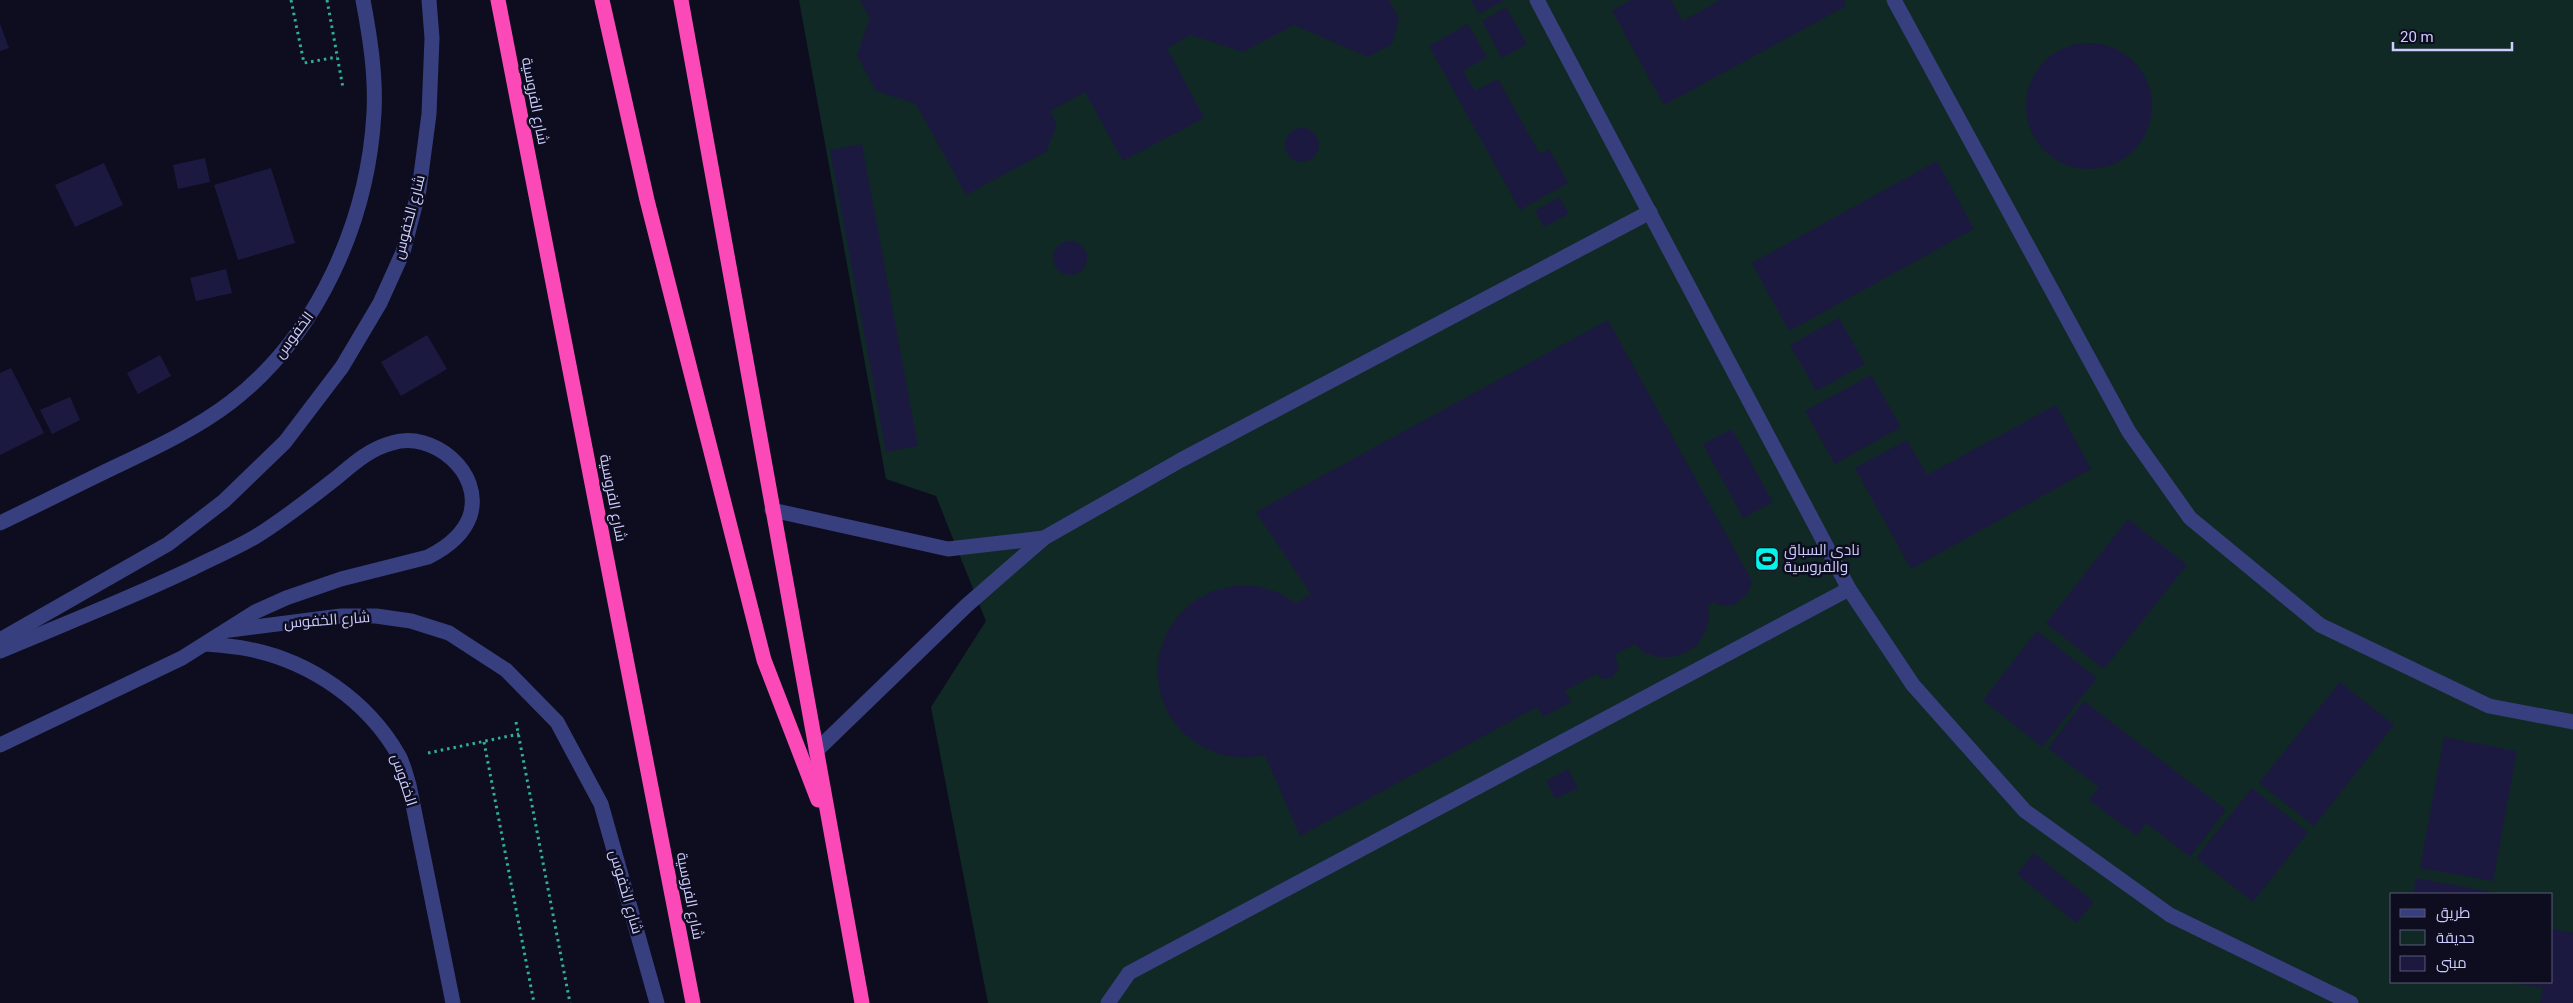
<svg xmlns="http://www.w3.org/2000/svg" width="2573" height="1003" font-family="Roboto,Cairo,sans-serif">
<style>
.green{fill:#102925;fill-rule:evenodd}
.building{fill:#1c1940}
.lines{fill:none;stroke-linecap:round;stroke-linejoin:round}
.path{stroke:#2faf96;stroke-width:3;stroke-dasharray:2.5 4;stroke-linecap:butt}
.minor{stroke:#383f7e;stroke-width:15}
.highway{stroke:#fc49b8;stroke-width:15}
.labels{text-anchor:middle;stroke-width:5;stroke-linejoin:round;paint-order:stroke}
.street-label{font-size:15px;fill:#cccdfe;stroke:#0d0d1f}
.poi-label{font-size:15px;fill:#cccdfe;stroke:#0d0d1f;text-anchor:start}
</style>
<rect width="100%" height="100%" fill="#0d0d1f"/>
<path class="green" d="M799,0H2573V1003H988L931,707L986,621L936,496L886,479ZM2392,894H2552V982H2392Z"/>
<g class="building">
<polygon points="860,0 1389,0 1399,19 1392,44 1368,57 1294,25 1243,52 1191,35 1167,48 1204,118 1123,161 1085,92 1050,111 1057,124 1046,152 966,195 916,104 876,91 857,55 870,18"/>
<polygon points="1471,0 1505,0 1479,14"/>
<polygon points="1631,0 1671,0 1683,21 1720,0 1843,0 1846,6 1664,105 1612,11"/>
<polygon points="1506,7 1527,44 1502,58 1482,21"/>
<polygon points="0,24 9,48 0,51"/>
<polygon points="1468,24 1487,57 1463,71 1475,91 1498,79 1540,154 1549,149 1568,183 1520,210 1429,46"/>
<circle cx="2089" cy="106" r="63"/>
<circle cx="1302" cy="145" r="17"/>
<polygon points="862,144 918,446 886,452 830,150"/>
<polygon points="205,158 210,182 178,189 173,165"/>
<polygon points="1937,161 1974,229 1789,331 1752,263"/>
<polygon points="104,163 123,205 75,227 55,185"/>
<polygon points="271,168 295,243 238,260 214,185"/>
<polygon points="1559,197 1569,214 1544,227 1535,211"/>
<circle cx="1070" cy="258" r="17"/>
<polygon points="226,269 232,293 196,301 190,278"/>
<polygon points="1839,318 1865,364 1816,391 1790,345"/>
<polygon points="1608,320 1752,581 1747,595 1733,605 1723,606 1713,602 1708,605 1709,619 1705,633 1697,645 1685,653 1672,657 1659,657 1645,653 1635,644 1615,655 1619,668 1612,678 1603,679 1596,674 1565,691 1571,702 1543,717 1537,707 1300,836 1265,755 1245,758 1221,755 1199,745 1182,732 1169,715 1161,696 1157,675 1159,654 1166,634 1178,616 1194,601 1213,591 1234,586 1256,586 1277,592 1296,603 1311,594 1256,512"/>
<polygon points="427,335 447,369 401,396 381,362"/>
<polygon points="160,355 171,376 138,394 127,373"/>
<polygon points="11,368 44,433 0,455 0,373"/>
<polygon points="1871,375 1901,427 1835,464 1805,411"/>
<polygon points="70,397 80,420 52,434 40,410"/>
<polygon points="2056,405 2091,469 1911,569 1855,468 1907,440 1927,475"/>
<polygon points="1732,429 1773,502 1743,518 1703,444"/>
<polygon points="2128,519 2187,565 2104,669 2046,623"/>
<polygon points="2037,631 2097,678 2042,747 1983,700"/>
<polygon points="2340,682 2394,725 2314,826 2259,783"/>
<polygon points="2084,701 2226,810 2190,857 2146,823 2137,836 2089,800 2099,787 2048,748"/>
<polygon points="2444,737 2517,751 2493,881 2420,868"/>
<polygon points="1568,769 1578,788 1555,799 1546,781"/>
<polygon points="2252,788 2308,832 2253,902 2196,858"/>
<polygon points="2034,853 2094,902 2076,923 2017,874"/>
<polygon points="2416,878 2491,892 2490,894 2413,894"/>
<polygon points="2552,929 2573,933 2573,1003 2540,1003 2543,988 2514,983 2552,982"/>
</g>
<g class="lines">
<g class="path">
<polyline points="291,0 304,63 337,57"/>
<polyline points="327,0 343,88"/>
<polyline points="516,722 570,1003"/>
<polyline points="484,742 534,1003"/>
<polyline points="428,753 519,734"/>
</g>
<g class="minor">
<polyline points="1537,0 1849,589 1913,685 2025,811 2170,915 2351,1003"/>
<polyline points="1894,0 2129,432 2190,518 2320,625 2489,706 2573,722"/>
<polyline points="772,510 948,549 1044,538"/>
<path d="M0,523C40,504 79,484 119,465C157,447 197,428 231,402C318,335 368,221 374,113C376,75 370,37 363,0"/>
<polyline points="230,630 341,616 376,616 411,621 449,633 506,670 557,722 601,804 657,1003"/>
<polyline points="0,640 168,544 224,501 285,442 342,367 380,303 403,252 419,190 429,114 432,38 429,0"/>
<path d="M206,644C219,645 234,646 248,649C310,661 368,701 399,756C404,765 406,776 409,785L453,1003"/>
<path d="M0,651C64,624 128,599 191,569C212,558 235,549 255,537C283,520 309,499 335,479C353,464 369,449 392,443C432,430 484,472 470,516C463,536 446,548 428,557L341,579L286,598L255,612L182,658L0,745"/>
<polyline points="816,751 966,606 1044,538 1181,460 1650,212"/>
<polyline points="1108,1003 1129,973 1849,589"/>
</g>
<g class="highway">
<polyline points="498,0 693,1003"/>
<polyline points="602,0 647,200 764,660 818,800"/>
<polyline points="681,0 862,1003"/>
</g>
</g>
<defs>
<symbol id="stadium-square" viewBox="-11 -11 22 22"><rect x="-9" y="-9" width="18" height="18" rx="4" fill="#04f3ea" stroke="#0d0d1f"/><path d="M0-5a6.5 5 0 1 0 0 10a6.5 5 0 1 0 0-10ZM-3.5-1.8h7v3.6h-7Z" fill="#111"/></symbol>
</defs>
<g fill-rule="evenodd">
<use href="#stadium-square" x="1753" y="545" width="28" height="28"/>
</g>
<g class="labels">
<g class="street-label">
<text transform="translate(535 101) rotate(79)" y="5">شارع الفروسية</text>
<text transform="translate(409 217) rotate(-75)" y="5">شارع الخفوس</text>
<text transform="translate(294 335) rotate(-53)" y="5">الخفوس</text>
<text transform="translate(613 498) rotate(79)" y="5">شارع الفروسية</text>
<text transform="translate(327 620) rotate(-4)" y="5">شارع الخفوس</text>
<text transform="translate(404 780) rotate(72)" y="5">الخفوس</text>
<text transform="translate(626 892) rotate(74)" y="5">شارع الخفوس</text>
<text transform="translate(690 896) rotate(79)" y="5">شارع الفروسية</text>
</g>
<g class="poi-label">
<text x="1784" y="555">نادي السباق<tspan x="1784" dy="17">والفروسية</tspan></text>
</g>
</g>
<rect x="2390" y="893" width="162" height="90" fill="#0d0d1f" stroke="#595a78"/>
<rect x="2400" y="909" width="25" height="8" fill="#383f7e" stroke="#595a78"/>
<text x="2436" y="918" font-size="15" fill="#cccdfe">طريق</text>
<rect x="2400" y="930" width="25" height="15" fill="#102925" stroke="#595a78"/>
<text x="2436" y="943" font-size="15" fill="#cccdfe">حديقة</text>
<rect x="2400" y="956" width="25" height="15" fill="#1c1940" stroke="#595a78"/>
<text x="2436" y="968" font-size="15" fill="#cccdfe">مبنى</text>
<path d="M2393 42v8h119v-8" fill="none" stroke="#cccdfe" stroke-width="2.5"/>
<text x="2400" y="42" font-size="15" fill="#cccdfe" stroke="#0d0d1f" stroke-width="4" paint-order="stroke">20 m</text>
</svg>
